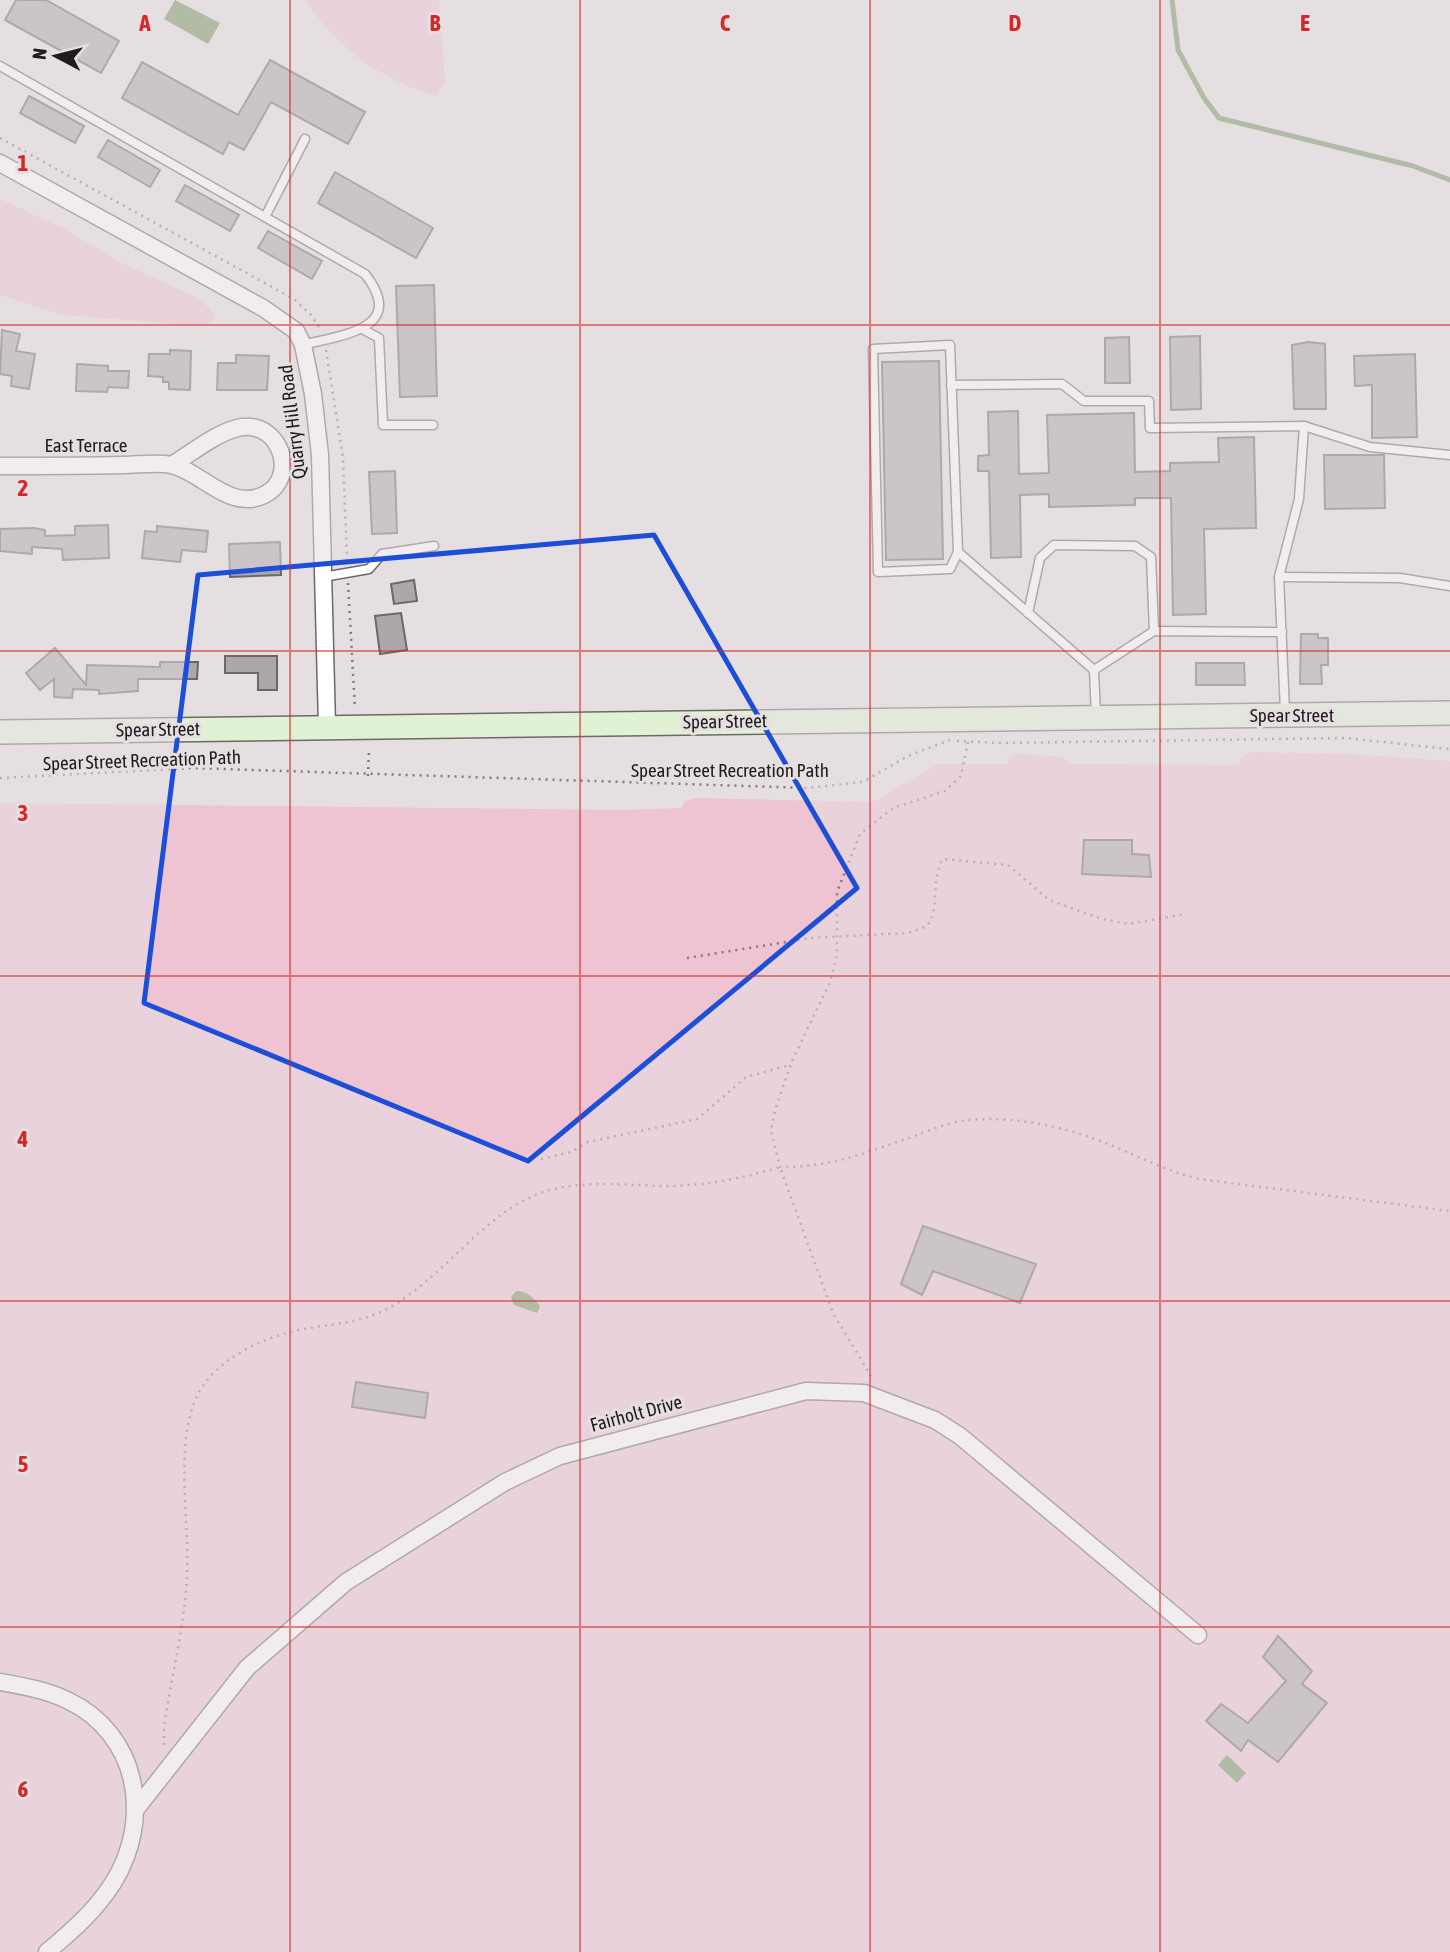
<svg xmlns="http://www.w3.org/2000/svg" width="1450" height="1952" font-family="'Asap Condensed',sans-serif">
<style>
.green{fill:#eec3d2}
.water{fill:#73925a}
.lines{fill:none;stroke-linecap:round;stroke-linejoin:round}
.stream{stroke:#73925a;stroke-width:5}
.building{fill:#aea7a9;stroke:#6d6769;stroke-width:2}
.lane-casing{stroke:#6e686a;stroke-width:11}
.street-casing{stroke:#6e686a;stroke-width:19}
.secondary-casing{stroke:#6e686a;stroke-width:26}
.path{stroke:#7f7a7b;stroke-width:2.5;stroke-dasharray:2 5;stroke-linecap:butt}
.lane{stroke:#fff;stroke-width:8}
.street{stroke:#fff;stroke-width:16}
.secondary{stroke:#e1f1d4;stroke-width:23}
.marked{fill:none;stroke:#1d4ed8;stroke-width:5;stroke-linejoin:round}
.grid{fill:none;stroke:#d62828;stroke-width:2;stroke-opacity:0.55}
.labels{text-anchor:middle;stroke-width:6;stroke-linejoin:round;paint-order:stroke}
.street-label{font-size:19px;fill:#1f1c1d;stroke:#e6dfe1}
.grid-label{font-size:23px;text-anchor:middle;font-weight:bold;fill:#d62828;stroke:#e6dfe1;stroke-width:6;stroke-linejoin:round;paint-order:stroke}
</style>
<rect width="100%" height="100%" fill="#e6dfe1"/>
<g class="green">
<path d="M304,0H439L445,81L437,96C376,78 342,50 304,0Z"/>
<polygon points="0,199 63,228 122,263 202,300 216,317 206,326 61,315 0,295"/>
<polygon points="1252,752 1349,754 1450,761 1450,1952 0,1952 0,803 623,810 682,808 685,801 697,798 873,802 938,764 1007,764 1009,757 1014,753 1061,757 1073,764 1238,765 1243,756"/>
</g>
<g class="water">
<polygon points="175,0 220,23 208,44 164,19"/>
<path d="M516,1291C526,1290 536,1299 540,1307L537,1313L514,1305L511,1297Z"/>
<polygon points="1227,1755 1246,1773 1237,1783 1218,1765"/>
</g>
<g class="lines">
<polyline class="stream" points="1172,0 1178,50 1204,98 1219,118 1413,166 1450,180"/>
</g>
<g class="building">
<polygon points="16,0 46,0 119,41 101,73 5,20"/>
<polygon points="270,60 365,112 348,144 271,102 244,150 229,142 223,154 122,98 142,62 238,115"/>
<polygon points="29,96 84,126 75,143 20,113"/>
<polygon points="108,140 160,170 150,187 98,157"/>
<polygon points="335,172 433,228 416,258 318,203"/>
<polygon points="185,185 239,215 230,231 176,201"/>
<polygon points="268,231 322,261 312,279 258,248"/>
<polygon points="434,285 437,396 400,397 396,286"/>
<polygon points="2,330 20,334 16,351 35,354 29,389 11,386 12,376 0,374"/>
<polygon points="1200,336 1201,409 1171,410 1170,337"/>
<polygon points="1129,337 1130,383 1105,383 1105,338"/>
<polygon points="1308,342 1325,344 1326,409 1294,409 1292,345"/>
<polygon points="170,350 191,351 190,390 169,389 169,382 163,382 163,377 148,376 149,354 170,354"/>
<polygon points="1415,354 1417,437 1372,438 1372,385 1355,386 1354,356"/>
<polygon points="236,355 269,356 267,390 217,390 218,363 236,363"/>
<polygon points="939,361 943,559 886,560 882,362"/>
<polygon points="77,364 108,366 108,371 129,371 128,388 108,387 107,392 76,391"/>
<polygon points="1018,411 1019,474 1049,473 1047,415 1134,413 1135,472 1170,471 1170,463 1219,462 1218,438 1254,437 1256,528 1204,529 1206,614 1173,615 1171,498 1135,498 1135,505 1049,507 1049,494 1020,495 1021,557 991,558 989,471 978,471 978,456 989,455 988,412"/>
<polygon points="1324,455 1384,455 1385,508 1325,509"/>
<polygon points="395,471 397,533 372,534 369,472"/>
<polygon points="108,525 109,558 63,560 62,549 32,547 32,554 0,551 0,529 34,528 45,530 45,536 75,535 75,526"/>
<polygon points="157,526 208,531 206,552 182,550 180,562 142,558 145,531 157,532"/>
<polygon points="280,542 281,575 230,577 229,544"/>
<polygon points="414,580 417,601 394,604 391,584"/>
<polygon points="401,613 407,650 380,654 375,616"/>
<polygon points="1301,634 1318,634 1318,638 1328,638 1328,665 1321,665 1322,684 1300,684"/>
<polygon points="55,648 86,685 87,665 160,667 160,662 198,662 197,679 138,679 138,691 99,694 99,690 73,689 72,698 54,697 54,679 40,690 26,673"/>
<polygon points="225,656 277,656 277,690 258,690 258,673 225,673"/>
<polygon points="1196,663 1244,663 1245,685 1196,685"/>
<polygon points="1084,840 1132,840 1132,854 1149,855 1151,877 1082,874"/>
<polygon points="923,1226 1036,1264 1020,1303 933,1271 922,1295 901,1284"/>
<polygon points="356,1382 428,1393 425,1418 352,1407"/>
<polygon points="1278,1636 1312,1671 1302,1684 1327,1703 1278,1762 1248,1740 1241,1751 1206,1721 1221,1704 1248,1723 1286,1681 1263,1657"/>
</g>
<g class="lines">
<defs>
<g id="lane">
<path d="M0,66L365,274C408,329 342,335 303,345"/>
<polyline points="265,217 305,139"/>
<polyline points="364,330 379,338 383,425 433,425"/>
<polyline points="951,385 1062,384 1084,401 1149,401 1150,428 1304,426 1299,499 1279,577 1285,711"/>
<polyline points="1304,426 1370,447 1450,455"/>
<polyline points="958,552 950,569 878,572 873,349 950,345 958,552 1094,670 1096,716"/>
<polyline points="323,577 369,569 382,554 434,546"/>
<polyline points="1279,577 1400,578 1450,586"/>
<polyline points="1028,613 1040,558 1054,545 1135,546 1151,557 1154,631"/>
<polyline points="1094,670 1154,631 1282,632"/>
</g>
<g id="street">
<polyline points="0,163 263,308 296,331 303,345 313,394 320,455 327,726"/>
<path d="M0,466C41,466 82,466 123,465C138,465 156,462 171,465C201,471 230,512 264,495C299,478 281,422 242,427C218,431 192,453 172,465"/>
<path d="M0,1682C23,1686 46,1690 67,1700C139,1734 153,1819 113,1883C96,1910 72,1931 47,1952"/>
<polyline points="136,1809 247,1668 346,1582 505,1482 560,1456 806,1391 864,1393 935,1420 960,1436 1198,1635"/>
</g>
<polyline id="secondary" points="0,732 1450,713"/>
</defs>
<use href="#lane" class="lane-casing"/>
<use href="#street" class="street-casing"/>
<use href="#secondary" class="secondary-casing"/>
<g class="path">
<polyline points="0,138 294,299 311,315 319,327"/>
<polyline points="326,350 343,458 347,559"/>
<polyline points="348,583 355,709"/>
<polyline points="957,741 1000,743 1345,738 1450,749"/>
<path d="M968,742L961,776L945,791L893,808L860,834L837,892V955L830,982L792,1061L775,1110L771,1131L780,1167C827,1168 870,1152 914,1136C931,1130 951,1121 970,1120C1010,1116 1057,1125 1095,1139C1131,1152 1162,1170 1199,1179L1450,1211"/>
<polyline points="368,776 369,748"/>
<polyline points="0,778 193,768 808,788 863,782 908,756 950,740"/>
<path d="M687,958L811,938L908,933L927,926C941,905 930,880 943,859L1008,865L1049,900L1102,919L1129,924L1186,914"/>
<polyline points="541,1159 571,1152 588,1142 697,1119 746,1077 790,1065"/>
<path d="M164,1745V1727C171,1677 185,1626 187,1575C190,1523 174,1444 197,1396C214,1361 259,1339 295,1331C323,1324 352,1325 378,1313C444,1284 483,1206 554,1189C592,1180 633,1186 671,1186C709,1185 743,1178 780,1167L833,1313L871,1376"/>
</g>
<use href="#lane" class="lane"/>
<use href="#street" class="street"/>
<use href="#secondary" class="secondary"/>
</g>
<path d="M0 0H1450V1952H0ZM654,535L857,888L528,1161L144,1003L198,575Z" fill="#e6dfe1" fill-opacity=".55" fill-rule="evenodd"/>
<path class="marked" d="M654,535L857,888L528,1161L144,1003L198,575Z"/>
<path class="grid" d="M290,0V1952M580,0V1952M870,0V1952M1160,0V1952M0,325H1450M0,651H1450M0,976H1450M0,1301H1450M0,1627H1450"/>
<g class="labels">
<g class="street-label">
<text transform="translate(292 422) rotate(-97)" y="7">Quarry Hill Road</text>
<text x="86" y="452">East Terrace</text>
<text x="1292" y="722">Spear Street</text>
<text transform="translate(725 721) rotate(-1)" y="7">Spear Street</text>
<text transform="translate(158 729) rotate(-1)" y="7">Spear Street</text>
<text transform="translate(142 760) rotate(-2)" y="7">Spear Street Recreation Path</text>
<text x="730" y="777">Spear Street Recreation Path</text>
<text transform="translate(636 1413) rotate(-15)" y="7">Fairholt Drive</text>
</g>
</g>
<g class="grid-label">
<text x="145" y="31">A</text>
<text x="435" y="31">B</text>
<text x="725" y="31">C</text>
<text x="1015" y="31">D</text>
<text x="1305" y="31">E</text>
<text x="23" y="171">1</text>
<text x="23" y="496">2</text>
<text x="23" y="821">3</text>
<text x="23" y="1147">4</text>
<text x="23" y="1472">5</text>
<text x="23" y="1797">6</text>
</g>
<g transform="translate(56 56) rotate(277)" stroke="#e6dfe1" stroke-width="5" paint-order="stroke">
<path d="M0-5L12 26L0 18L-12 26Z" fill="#1f1c1d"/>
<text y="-10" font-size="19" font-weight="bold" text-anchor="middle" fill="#1f1c1d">N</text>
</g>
</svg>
